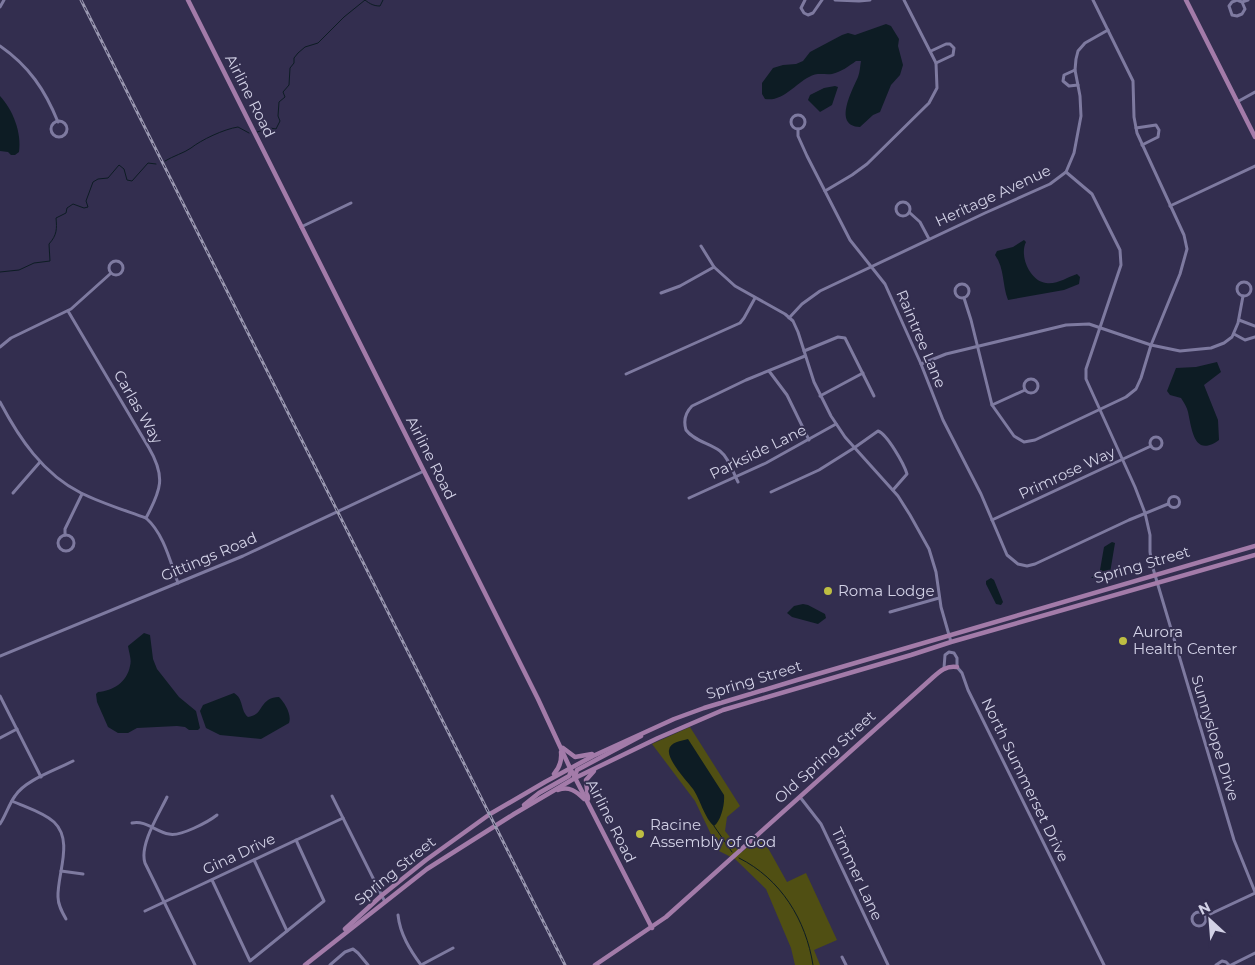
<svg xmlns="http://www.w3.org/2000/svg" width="1255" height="965" font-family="Montserrat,sans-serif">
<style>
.green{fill:#504f13}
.water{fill:#0d1c24}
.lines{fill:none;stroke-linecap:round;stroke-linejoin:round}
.stream{stroke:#0d1c24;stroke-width:1}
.street{stroke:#7e7aa0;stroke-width:3}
.secondary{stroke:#a37ba9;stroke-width:4.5}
.rail-casing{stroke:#9997b0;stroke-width:3}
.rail{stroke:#332e4f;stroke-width:1;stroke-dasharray:4;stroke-linecap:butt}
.poi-dot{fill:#bebe42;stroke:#332e4f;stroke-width:2}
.labels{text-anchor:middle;stroke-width:4;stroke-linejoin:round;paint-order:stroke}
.street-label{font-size:15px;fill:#d2d1e6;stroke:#332e4f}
.poi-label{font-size:15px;fill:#d2d1e6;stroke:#332e4f;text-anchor:start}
</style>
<rect width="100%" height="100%" fill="#332e4f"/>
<polygon class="green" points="690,727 740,806 727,817 725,831 742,852 759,837 768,848 787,882 806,873 837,940 814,950 820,965 795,965 791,948 766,889 735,859 719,851 695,801 652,744"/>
<g class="water">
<path d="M886,24L891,26L899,39L898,46L903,65L900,75L891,85L880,112L873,115L860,127C832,126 853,89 858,77C860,72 860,66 861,61H856C849,66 841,72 832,74C824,75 817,72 809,77C795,84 783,102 765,99L762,94V83L773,68L783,65L796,64L803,61L810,52L842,35L848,33L855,35Z"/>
<polygon points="835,86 838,87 832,105 820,112 808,100 810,95 824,88"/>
<path d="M0,96C13,110 22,133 19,152L15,155H11L8,152L0,151Z"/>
<path d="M1024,240L1026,242C1019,256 1030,281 1046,283C1056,285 1068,277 1077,274L1080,277L1079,284L1064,290L1008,300C1002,285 1005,269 995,255L997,251L1013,247Z"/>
<path d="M1217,362L1221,372L1204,385L1218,420L1219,440C1194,458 1192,430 1188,412C1187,407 1184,403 1181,398L1170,395L1167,391L1176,368L1196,367Z"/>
<path d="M1112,542L1115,543L1110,573C1105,579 1098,578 1091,578L1100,570L1104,547Z"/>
<polygon points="991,578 994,580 1003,602 1001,605 996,604 986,584 986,581"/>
<polygon points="803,604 808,605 825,614 826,618 818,624 792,617 787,613 794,606"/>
<path d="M144,633L150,635L153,659L157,669L179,697L196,711L200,728L198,730H189L185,727L177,726L137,728L128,733H118L108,727L97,702L96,694L98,692C113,691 127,682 130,666C132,660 129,653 128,646Z"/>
<path d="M234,693C244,699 240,710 248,717C265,715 258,698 279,697C285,703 292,715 289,723L261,739L220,735L206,728L200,711L203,705Z"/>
<path d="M688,739L724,795C725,804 721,821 714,826C705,819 700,799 693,789C687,781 667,760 669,750C670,742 681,741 688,739Z"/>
</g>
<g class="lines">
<g class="stream">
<path d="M257,132L270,128L276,129L280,121L278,116L279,102L285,97L283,92L289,85L290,68L294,63V58L298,53L305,47L318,43L344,17L365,0C370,4 374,6 380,6L383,0"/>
<path d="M165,161C173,156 184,153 191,148C201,140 224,129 238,127L249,133"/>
<path d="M0,272L19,270L34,263L50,261L49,244C57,235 57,229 56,218L66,213L67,208L73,204L84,208L88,207L86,201L93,182L98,179L108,178L119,165L124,169L127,180L132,181L148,163L156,164"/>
<polyline points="714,826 732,852"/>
<path d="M739,858C781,879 806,920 813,965"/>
</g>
<g class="street">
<polyline points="805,0 801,8 804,13 808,15 813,13 822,0"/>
<polyline points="835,0 859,1 870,0"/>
<polyline points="1242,2 1245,9 1242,14 1237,16 1232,15 1229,6 1232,2 1237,0 1242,2 1248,0"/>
<polyline points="0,7 4,0"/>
<path d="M0,46C29,66 45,90 58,122"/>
<polyline points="931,51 946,44 950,44 954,48 953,55 936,63"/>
<polyline points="1075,70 1064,75 1063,81 1069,86 1078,85"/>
<polyline points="1237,102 1255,92"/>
<circle cx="798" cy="122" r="7"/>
<circle cx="59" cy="129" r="8"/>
<polyline points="1136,128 1156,125 1159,130 1158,137 1142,145"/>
<polyline points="798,129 798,136 807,156 850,240 885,284 921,364 943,420 981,494 1007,555 1018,564 1027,566 1035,564 1129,520 1168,504"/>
<polyline points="1066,172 1092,194 1120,250 1121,265 1086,369 1086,379 1135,487 1145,513 1150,535 1150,552 1152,565 1234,840 1255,892"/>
<polyline points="825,191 852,175 867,164 929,103 937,88 936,63 904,0"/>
<circle cx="903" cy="209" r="7"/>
<polyline points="1170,206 1255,166"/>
<polyline points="910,213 920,222 929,239"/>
<polyline points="301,227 351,203"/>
<polyline points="701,246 714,267 735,286 785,314 793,321 798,332 814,382 831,416 845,437 898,496 910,515 929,549 936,572 941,607 951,642"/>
<circle cx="116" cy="268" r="7"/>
<circle cx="1244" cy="289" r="7"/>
<circle cx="962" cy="291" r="7"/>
<polyline points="661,293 680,286 714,267"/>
<polyline points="964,298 971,320 992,405 1014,436 1024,442 1035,440 1126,397 1136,389 1141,378 1151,345 1180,274 1187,249 1184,235 1137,133 1134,117 1133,81 1093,0"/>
<path d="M68,311L149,448C166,477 161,490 146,518"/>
<polyline points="789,318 802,304 820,291 985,213 1050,184 1066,172 1074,153 1081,116 1080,96 1075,70 1076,59 1078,51 1085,43 1108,30"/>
<polyline points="1239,320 1255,326"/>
<polyline points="1234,334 1245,340 1255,337"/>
<polyline points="0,347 11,338 71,309 110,274"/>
<polyline points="804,351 838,337 845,338 874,396"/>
<polyline points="921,364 946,354 1066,325 1089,324 1151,345 1180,351 1211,348 1224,343 1232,337 1238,323 1243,296"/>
<polyline points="769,371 787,395 809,440"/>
<polyline points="626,374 740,323 744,318 755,298"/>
<circle cx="1031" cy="386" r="7"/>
<polyline points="820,396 863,373"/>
<path d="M0,402C19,438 43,474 81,493C101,503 124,510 146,518C164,534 170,561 178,583"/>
<polyline points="992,405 1025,390"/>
<circle cx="1156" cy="443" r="6"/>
<path d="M738,482C733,472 729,458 720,451C709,443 694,441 686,430C683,420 685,413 692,406L746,380L805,356"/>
<path d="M771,492L819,470L854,448L878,431C887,434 904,464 907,474L893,490"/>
<polyline points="13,493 40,462"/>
<circle cx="1174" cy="502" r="5.5"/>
<polyline points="689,498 766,463 836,424"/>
<polyline points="992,520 1151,446"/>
<polyline points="65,535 65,529 82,494"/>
<circle cx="66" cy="543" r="8"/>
<polyline points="890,612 939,598"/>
<polyline points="0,656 243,556 424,471"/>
<polyline points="944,668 945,655 949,652 954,653 957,658 957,667 962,673 968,690 1104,965"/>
<polyline points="0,696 41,777"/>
<polyline points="0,738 17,729"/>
<polyline points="332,796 385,902"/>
<path d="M167,797C159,814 139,845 145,863L195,965"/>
<polyline points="800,797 821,824 888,965"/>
<path d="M12,801C25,807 43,812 54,822C74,841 57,874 58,897C58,905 62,912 66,919"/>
<path d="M132,823C146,820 156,832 169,834C180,837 208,822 217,815"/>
<path d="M0,824C6,815 9,804 15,796C25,780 56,770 73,761"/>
<polyline points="254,860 287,931"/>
<polyline points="61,871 83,874"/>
<polyline points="212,880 250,961 324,901 296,840"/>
<polyline points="145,911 343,818"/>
<circle cx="1199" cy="919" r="7"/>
<path d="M398,915C400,934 410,950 421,965"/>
<polyline points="1206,916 1255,893"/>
<polyline points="842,957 846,965"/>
<polyline points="330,965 345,952 353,949 358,953 368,965"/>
<polyline points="421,965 453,948"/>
<polyline points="1216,965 1222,961 1226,962 1229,965"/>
<polyline points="1231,965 1255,953"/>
</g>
<g class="secondary">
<polyline points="188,0 538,699 570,768 652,928"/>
<polyline points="1186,0 1255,137"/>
<polyline points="563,748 575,757 592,754"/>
<path d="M554,774C560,767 562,761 561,752"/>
<polyline points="575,776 577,770 641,736"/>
<path d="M558,790C569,786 576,791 584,799"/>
<polyline points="588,799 586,780 594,771"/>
<polyline points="524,805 539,793 569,776 571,771"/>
<polyline points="345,929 381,896 426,860 490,814 545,782 593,756 674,719 704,708 797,680 1255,546"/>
<polyline points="305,965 427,869 514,814 575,778 658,738 723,710 911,655 951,642 1255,555"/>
<path d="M595,965L666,917L930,680C938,673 945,665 957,667"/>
</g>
<defs>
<polyline id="rail" points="81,0 565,965"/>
</defs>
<use href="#rail" class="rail-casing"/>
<use href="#rail" class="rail"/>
</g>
<g class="poi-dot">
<circle cx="828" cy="591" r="5"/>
<circle cx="1123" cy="641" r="5"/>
<circle cx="640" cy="834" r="5"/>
</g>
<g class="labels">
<g class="street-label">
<text transform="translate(250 96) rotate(63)" y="5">Airline Road</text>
<text transform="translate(993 196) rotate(-25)" y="5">Heritage Avenue</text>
<text transform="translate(921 339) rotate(67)" y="5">Raintree Lane</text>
<text transform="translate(138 407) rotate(60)" y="5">Carlas Way</text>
<text transform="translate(758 452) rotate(-26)" y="5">Parkside Lane</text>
<text transform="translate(431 458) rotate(63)" y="5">Airline Road</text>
<text transform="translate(1067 473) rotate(-25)" y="5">Primrose Way</text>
<text transform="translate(209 557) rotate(-23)" y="5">Gittings Road</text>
<text transform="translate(1142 565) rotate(-16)" y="5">Spring Street</text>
<text transform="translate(754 680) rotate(-17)" y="5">Spring Street</text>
<text transform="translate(1215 738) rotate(73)" y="5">Sunnyslope Drive</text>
<text transform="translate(825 757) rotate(-42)" y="5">Old Spring Street</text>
<text transform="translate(1025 780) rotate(64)" y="5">North Summerset Drive</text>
<text transform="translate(611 821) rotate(63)" y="5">Airline Road</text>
<text transform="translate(239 854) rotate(-25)" y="5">Gina Drive</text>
<text transform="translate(395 871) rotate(-39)" y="5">Spring Street</text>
<text transform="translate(857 874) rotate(65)" y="5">Timmer Lane</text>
</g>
<g class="poi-label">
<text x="838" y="596">Roma Lodge</text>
<text x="1133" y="637">Aurora<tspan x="1133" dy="17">Health Center</tspan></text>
<text x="650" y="830">Racine<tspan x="650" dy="17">Assembly of God</tspan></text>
</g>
</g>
<g transform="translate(1210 920) rotate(334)" stroke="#332e4f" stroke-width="4" paint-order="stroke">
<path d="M0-4L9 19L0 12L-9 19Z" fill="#d2d1e6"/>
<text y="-8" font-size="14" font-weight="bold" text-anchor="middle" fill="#d2d1e6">N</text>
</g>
</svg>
